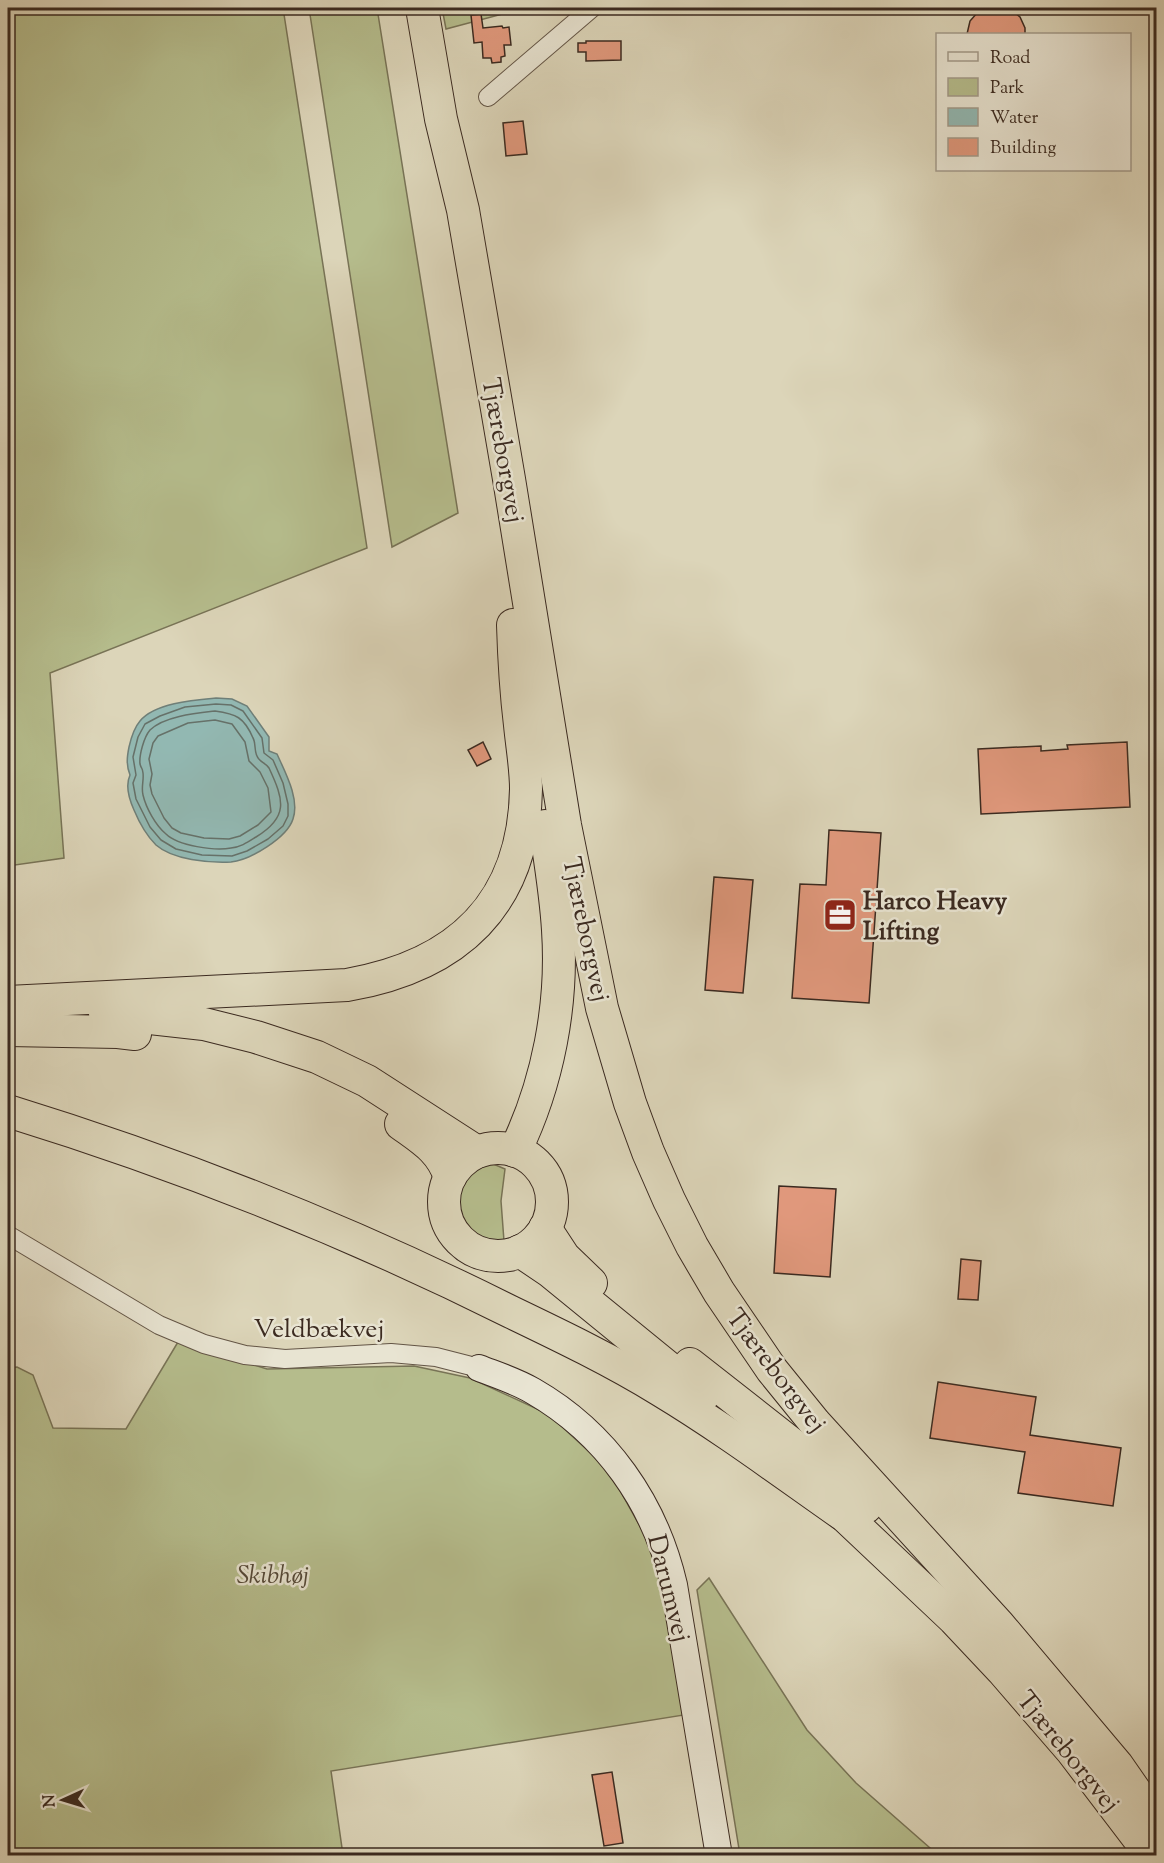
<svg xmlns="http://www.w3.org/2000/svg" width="1164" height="1863" font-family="'Sorts Mill Goudy',serif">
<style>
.green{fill:#b5bc8c;stroke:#787356;stroke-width:1.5}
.water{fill:#92b8b2;stroke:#6f7f78;stroke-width:1.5}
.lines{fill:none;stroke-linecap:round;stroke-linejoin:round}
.shore{stroke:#667169;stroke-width:1.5}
.building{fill:#e0987c;stroke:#3b2a20;stroke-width:1.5}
.street-casing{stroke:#635546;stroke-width:20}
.secondary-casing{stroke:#3b2a20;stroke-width:28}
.highway-casing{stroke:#3b2a20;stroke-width:34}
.street{stroke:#e8e4d2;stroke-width:18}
.secondary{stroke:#e8e4d2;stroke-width:26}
.highway{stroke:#dcd5b9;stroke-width:32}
.labels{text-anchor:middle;stroke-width:5;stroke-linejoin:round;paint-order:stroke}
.street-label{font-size:26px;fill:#3b2a20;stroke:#e8e4d2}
.poi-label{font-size:26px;font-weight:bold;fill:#3b2a20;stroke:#e8e4d2;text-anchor:start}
.park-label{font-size:26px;font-style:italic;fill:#534736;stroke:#e8e4d2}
</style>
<rect width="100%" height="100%" fill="#dcd5b9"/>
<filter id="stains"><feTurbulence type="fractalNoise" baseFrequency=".00333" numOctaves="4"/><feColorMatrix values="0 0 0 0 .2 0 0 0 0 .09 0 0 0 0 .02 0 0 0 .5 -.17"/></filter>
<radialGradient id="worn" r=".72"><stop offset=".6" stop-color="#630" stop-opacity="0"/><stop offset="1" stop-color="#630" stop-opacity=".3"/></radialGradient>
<g class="green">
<polygon points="8,8 283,8 367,548 50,673 64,858 8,866"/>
<polygon points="309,8 377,8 458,513 392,547"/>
<polygon points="442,8 525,8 446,29"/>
<path d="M491,1163L505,1169L501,1201L504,1241C451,1243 440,1178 491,1163Z"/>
<polygon points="178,1342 267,1369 414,1366 470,1378 548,1414 608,1469 651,1546 670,1626 684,1715 331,1771 343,1855 8,1855 8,1368 17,1367 33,1375 53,1428 126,1429"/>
<polygon points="709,1578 807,1730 856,1783 938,1855 740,1855 697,1590"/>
</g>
<path class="water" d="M216,698L232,699L247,706L269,737V751L277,754C285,772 300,799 293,819C287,838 250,860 231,862C209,863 173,860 156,845C147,836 139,822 134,810C129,799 125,786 130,775C126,765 127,757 129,747C131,738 134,728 140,721C155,703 194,700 216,698Z"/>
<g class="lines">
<g class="shore">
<polygon points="216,704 231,705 243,711 262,738 264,753 273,760 283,783 288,804 288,816 283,826 268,839 247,851 232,856 202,855 176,849 161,840 150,827 136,799 133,783 136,775 133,757 138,737 145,724 160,716 185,707"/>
<path d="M215,711C236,714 244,717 253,738C256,743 254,750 257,756C259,762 266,763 269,768C284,800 289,817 256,837C248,842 241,847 231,848C215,851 178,846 166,834C156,826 146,808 143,795C141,787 144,781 143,773C142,766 142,771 140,764C139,755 144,737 150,730C164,716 197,713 215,711Z"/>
<polygon points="215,720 232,724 245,742 249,761 260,772 268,788 271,812 258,825 240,836 229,839 204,838 181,833 172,828 164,818 152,794 150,785 152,774 149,759 153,743 158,736 188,723"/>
</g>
</g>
<g class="building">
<polygon points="986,8 1010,9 1020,17 1025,28 1025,34 967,34 970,21 977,13"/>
<polygon points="481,14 483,28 502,26 503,28 509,27 511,45 504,45 505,56 501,57 501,62 492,63 491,58 483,58 482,42 474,43 471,15"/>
<polygon points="586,41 621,41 621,60 586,61 586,52 578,52 578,43 586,43"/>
<polygon points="523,121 527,154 506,156 503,123"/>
<polygon points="483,742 491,759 477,766 468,750"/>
<polygon points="1127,742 1130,807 981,814 978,749 1041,746 1041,751 1068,749 1067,745"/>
<polygon points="829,830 881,833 869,1003 792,998 800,884 826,885"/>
<polygon points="714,877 753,880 743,993 705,990"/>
<polygon points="779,1186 836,1189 830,1277 774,1273"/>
<polygon points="961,1259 981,1261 978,1300 958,1299"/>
<polygon points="938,1382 1036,1397 1030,1435 1121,1448 1113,1506 1018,1493 1025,1452 930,1438"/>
<polygon points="612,1772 623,1843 604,1846 592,1775"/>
</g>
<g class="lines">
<defs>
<g id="street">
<polyline points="488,97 592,8"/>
<polyline points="8,1235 159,1325 204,1344 245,1355 285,1359 391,1353 436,1357 479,1368"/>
</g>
<path id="secondary" d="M479,1368C497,1375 516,1381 533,1391C606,1433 655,1503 674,1585L719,1856"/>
<g id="highway">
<polyline points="422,8 441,119 463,210 509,479 565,825 602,1008 630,1103 648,1152 669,1200 692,1246 719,1292 772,1370 815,1423 999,1625 1117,1765 1156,1821"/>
<path d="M8,1002L347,985C457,966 524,905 526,789C526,768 522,746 520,725C516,692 514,658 513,625"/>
<polyline points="105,1013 204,1024 256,1037 317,1057 367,1081 477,1152"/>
<polyline points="8,1030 118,1032 135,1034"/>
<path d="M8,1111C180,1164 349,1231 511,1312C561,1336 613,1361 660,1390C723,1428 782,1472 842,1514"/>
<path d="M401,1124C423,1140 441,1150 450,1177"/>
<circle cx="498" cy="1202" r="54"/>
<path d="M515,1151C548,1083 563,1005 558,930C556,895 550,860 545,826"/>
<polyline points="545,1228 564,1257 591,1283"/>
<polyline points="520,1251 551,1272 703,1396"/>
<polyline points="690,1364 816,1463 866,1507"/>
<polyline points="828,1500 954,1619 1002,1670 1072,1751 1152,1856"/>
</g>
</defs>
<use href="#street" class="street-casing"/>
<use href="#secondary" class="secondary-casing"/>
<use href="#highway" class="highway-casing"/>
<use href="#street" class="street"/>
<use href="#secondary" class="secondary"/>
<use href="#highway" class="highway"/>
</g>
<defs>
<symbol id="office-square" viewBox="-11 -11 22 22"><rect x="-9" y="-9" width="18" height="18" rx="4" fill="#8f2418" stroke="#e8e4d2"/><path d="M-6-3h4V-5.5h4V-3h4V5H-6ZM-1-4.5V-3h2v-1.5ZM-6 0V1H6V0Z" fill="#fff"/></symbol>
</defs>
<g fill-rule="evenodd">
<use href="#office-square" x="821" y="896" width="38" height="38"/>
</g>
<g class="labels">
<g class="street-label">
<text transform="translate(504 450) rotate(80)" y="9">Tjæreborgvej</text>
<text transform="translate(587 929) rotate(78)" y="9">Tjæreborgvej</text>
<text x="319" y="1337">Veldbækvej</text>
<text transform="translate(777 1370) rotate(53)" y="9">Tjæreborgvej</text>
<text transform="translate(670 1588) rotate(76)" y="9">Darumvej</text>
<text transform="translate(1069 1751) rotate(51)" y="9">Tjæreborgvej</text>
</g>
<g class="poi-label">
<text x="863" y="909">Harco Heavy<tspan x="863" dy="30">Lifting</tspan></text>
</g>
<g class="park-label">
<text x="273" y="1583">Skibhøj</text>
</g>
</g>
<rect width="1164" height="1863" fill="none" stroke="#dcd5b9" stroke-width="30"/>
<rect x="9" y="9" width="1146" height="1845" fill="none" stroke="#3b2a20" stroke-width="3"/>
<rect x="15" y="15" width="1134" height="1833" fill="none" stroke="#3b2a20" stroke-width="1.5"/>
<rect x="936" y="33" width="195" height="138" fill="#e8e4d2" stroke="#a39a8b" stroke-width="1.5"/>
<rect x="948" y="52" width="30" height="9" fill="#e8e4d2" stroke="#a39a8b" stroke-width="1.5"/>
<text x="990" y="63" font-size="18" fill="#3b2a20">Road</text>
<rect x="948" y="78" width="30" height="18" fill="#b5bc8c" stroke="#a39a8b" stroke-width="1.5"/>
<text x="990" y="93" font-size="18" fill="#3b2a20">Park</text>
<rect x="948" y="108" width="30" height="18" fill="#92b8b2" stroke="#a39a8b" stroke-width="1.5"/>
<text x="990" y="123" font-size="18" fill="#3b2a20">Water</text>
<rect x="948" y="138" width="30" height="18" fill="#e0987c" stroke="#a39a8b" stroke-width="1.5"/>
<text x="990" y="153" font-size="18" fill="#3b2a20">Building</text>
<g transform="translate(63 1800) rotate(266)" stroke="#e8e4d2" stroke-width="4.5" paint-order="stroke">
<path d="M0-4.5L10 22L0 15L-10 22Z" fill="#3b2a20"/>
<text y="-9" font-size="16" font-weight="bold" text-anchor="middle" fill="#3b2a20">N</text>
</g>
<rect width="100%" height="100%" filter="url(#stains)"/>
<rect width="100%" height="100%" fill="url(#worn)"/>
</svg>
